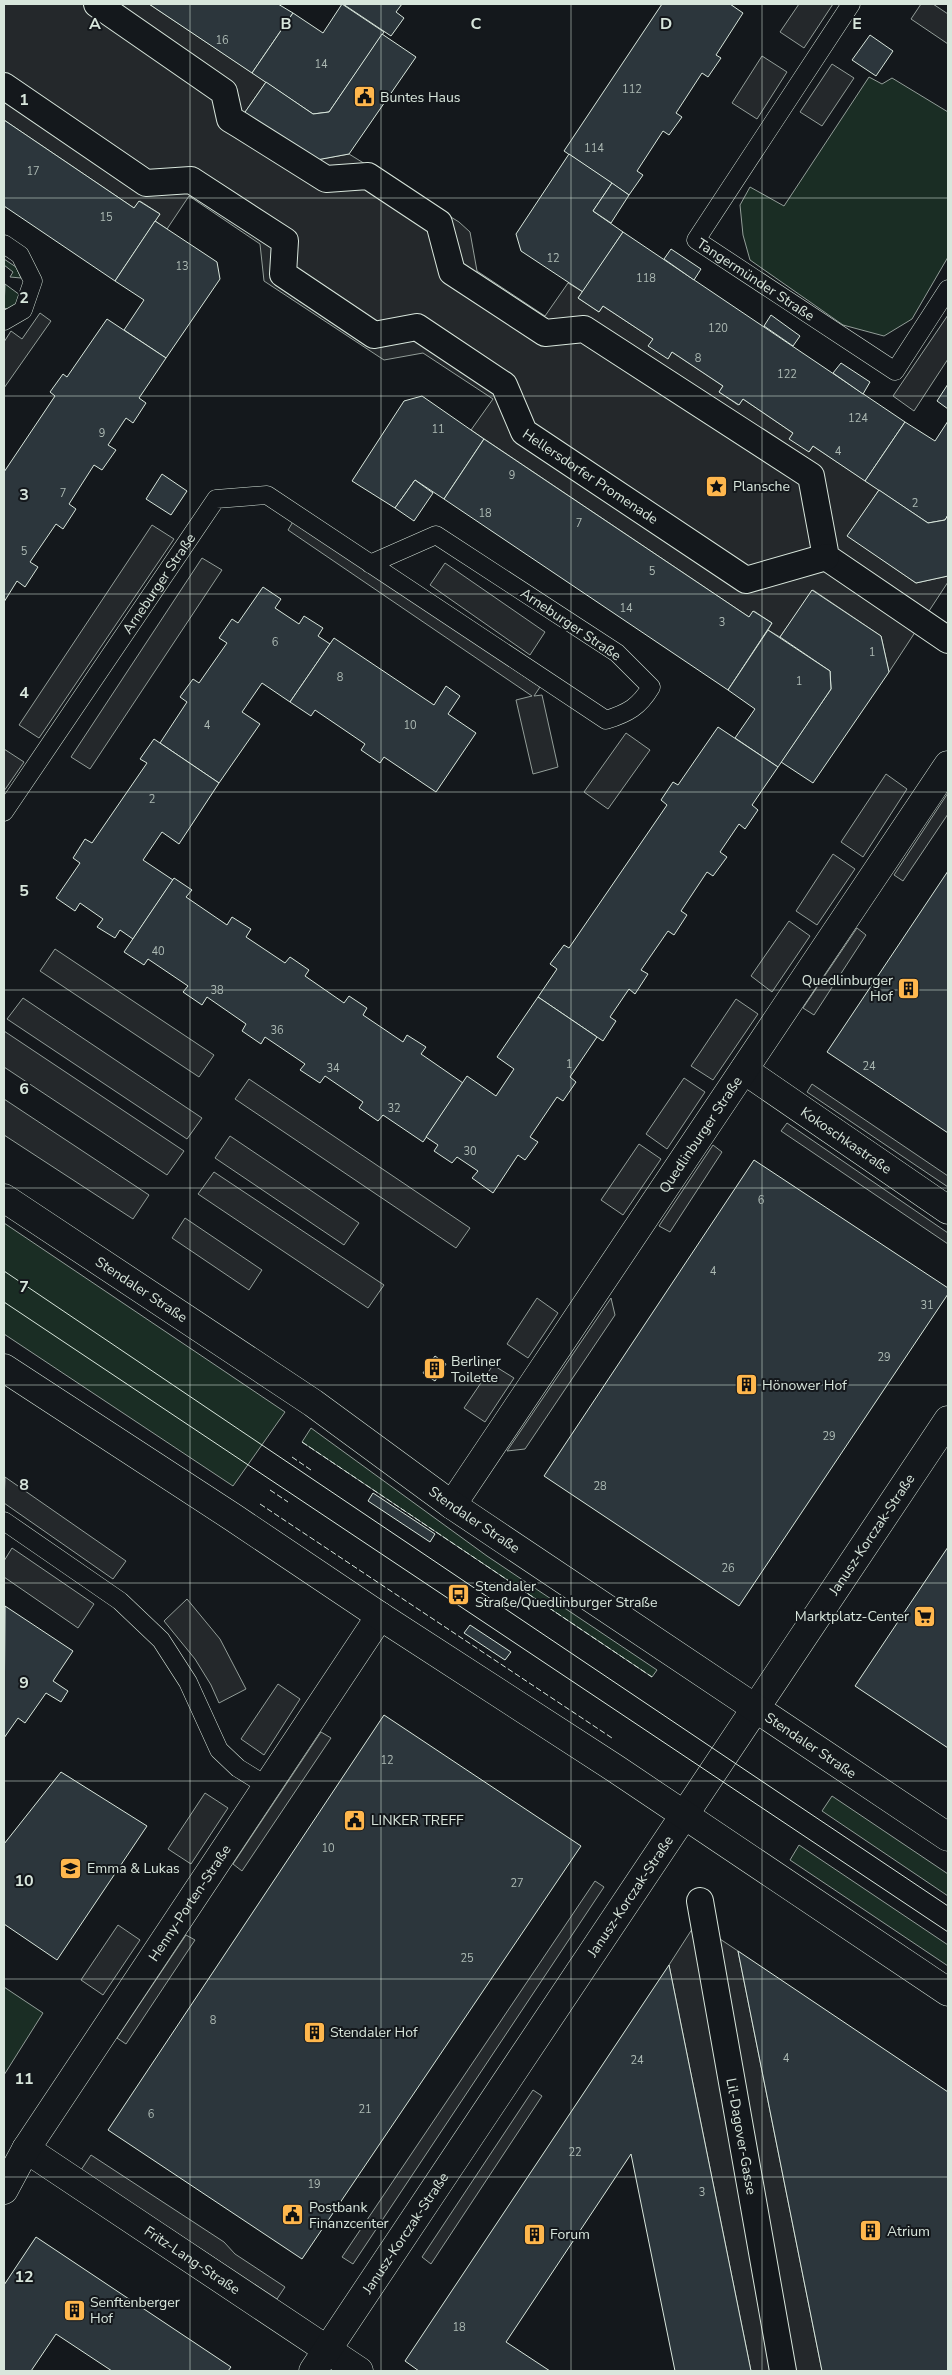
<svg xmlns="http://www.w3.org/2000/svg" width="952" height="2375" font-family="'Nunito Sans',sans-serif">
<style>
.green{fill:#1a2d24;stroke:#939e99}
.parking{fill:#24282b;stroke:#939e99}
.building{fill:#2c363c;stroke:#d8e6dc}
.lines{fill:none;stroke-linecap:round;stroke-linejoin:round}
.service-casing{stroke:#d8e6dc;stroke-width:19}
.pedestrian-casing{stroke:#d8e6dc;stroke-width:28}
.minor-casing{stroke:#d8e6dc;stroke-width:29}
.tertiary-casing{stroke:#d8e6dc;stroke-width:29}
.secondary-casing{stroke:#d8e6dc;stroke-width:29}
.service{stroke:#14181c;stroke-width:18}
.pedestrian{stroke:#14181c;stroke-width:26}
.minor{stroke:#14181c;stroke-width:28}
.tertiary{stroke:#14181c;stroke-width:28}
.secondary{stroke:#14181c;stroke-width:28}
.tram{stroke:#d8e6dc;stroke-width:1}
.fence{stroke:#d8e6dc;stroke-width:1;stroke-dasharray:6 2.5;stroke-linecap:butt}
.grid{fill:none;stroke:#d8e6dc;stroke-width:1;stroke-opacity:0.55}
.labels{text-anchor:middle;stroke-width:4;stroke-linejoin:round;paint-order:stroke}
.number-label{font-size:11px;fill:#adbab4}
.poi-label{font-size:14px;fill:#d8e6dc;stroke:#14181c;text-anchor:start}
.street-label{font-size:14px;fill:#d8e6dc;stroke:#14181c}
.grid-label{font-size:16px;text-anchor:middle;font-weight:bold;fill:#d8e6dc;stroke:#14181c;stroke-width:4;stroke-linejoin:round;paint-order:stroke}
</style>
<rect width="100%" height="100%" fill="#14181c"/>
<g class="green">
<polygon points="869,77 882,84 892,78 948,112 948,257 912,319 884,336 843,325 750,260 743,235 740,205 750,187 784,206"/>
<polygon points="4,259 16,267 21,278 10,277 13,272 4,265"/>
<polygon points="5,284 20,295 14,311 4,308"/>
<polygon points="4,1223 285,1412 233,1486 4,1334"/>
<polygon points="311,1428 487,1556 657,1670 652,1677 302,1442"/>
<polygon points="832,1796 948,1874 948,1896 822,1811"/>
<polygon points="799,1845 948,1945 948,1966 790,1860"/>
<polygon points="4,1987 43,2013 4,2075"/>
</g>
<g class="parking">
<polygon points="4,4 149,4 266,82 243,115 311,161 349,154 459,222 470,232 477,271 545,316 568,283 583,292 578,298 599,312 603,306 653,339 668,358 672,352 723,386 719,392 738,405 743,399 793,433 809,452 813,446 879,490 848,536 916,583 948,576 948,582 889,672 881,636 813,590 780,637 768,630 772,623 754,611 749,617 471,430 493,399 423,353 384,360 264,281 260,244 189,196 167,229 155,221 160,214 140,201 134,208 4,120"/>
<polygon points="799,4 833,4 804,48 780,32"/>
<polygon points="921,4 933,4 948,14 948,44 911,19"/>
<polygon points="762,56 787,72 757,119 732,103"/>
<polygon points="832,64 854,78 822,126 800,112"/>
<polygon points="40,313 51,321 4,388 4,342 11,331 22,339"/>
<polygon points="948,315 948,359 914,411 893,396"/>
<polygon points="294,520 540,687 534,696 542,695 558,767 533,774 516,700 532,696 288,530"/>
<polygon points="152,525 174,539 39,738 19,725"/>
<polygon points="202,558 222,570 90,769 71,757"/>
<polygon points="445,563 545,632 530,655 430,585"/>
<polygon points="626,733 650,750 608,809 584,792"/>
<polygon points="4,749 24,762 4,791"/>
<polygon points="886,774 907,789 863,857 841,842"/>
<polygon points="948,793 948,814 903,881 894,875"/>
<polygon points="833,854 855,869 817,925 796,911"/>
<polygon points="789,921 810,936 772,992 751,976"/>
<polygon points="857,928 866,935 814,1015 803,1008"/>
<polygon points="55,949 214,1055 199,1077 40,971"/>
<polygon points="23,998 202,1118 187,1139 7,1019"/>
<polygon points="736,999 758,1014 713,1080 691,1066"/>
<polygon points="4,1031 184,1151 167,1175 4,1067"/>
<polygon points="684,1078 705,1092 667,1149 646,1134"/>
<polygon points="249,1079 470,1228 456,1248 235,1099"/>
<polygon points="812,1084 948,1176 948,1187 807,1092"/>
<polygon points="4,1099 149,1195 133,1219 4,1135"/>
<polygon points="787,1123 948,1233 948,1244 781,1131"/>
<polygon points="230,1136 359,1223 344,1245 215,1158"/>
<polygon points="639,1144 661,1159 623,1215 601,1200"/>
<polygon points="713,1145 722,1152 670,1232 659,1226"/>
<polygon points="214,1172 384,1285 368,1308 198,1194"/>
<polygon points="185,1218 262,1270 249,1290 172,1238"/>
<polygon points="537,1298 558,1313 528,1358 507,1344"/>
<polygon points="611,1298 615,1315 525,1449 507,1451"/>
<polygon points="493,1365 514,1378 485,1422 464,1408"/>
<polygon points="5,1477 126,1561 113,1579 4,1503"/>
<polygon points="12,1548 94,1604 78,1628 4,1577 4,1561"/>
<polygon points="187,1599 220,1639 246,1689 219,1703 211,1685 195,1659 164,1621"/>
<polygon points="278,1684 300,1699 264,1755 241,1739"/>
<polygon points="321,1732 331,1738 242,1871 233,1864"/>
<polygon points="205,1793 228,1808 191,1864 168,1849"/>
<polygon points="595,1881 604,1887 353,2264 342,2257"/>
<polygon points="696,1923 738,1951 822,2371 751,2371 669,1965"/>
<polygon points="118,1925 140,1940 103,1995 81,1980"/>
<polygon points="186,1935 195,1940 126,2044 117,2038"/>
<polygon points="533,2090 542,2096 431,2264 422,2257"/>
<polygon points="91,2155 224,2242 235,2254 285,2287 277,2299 81,2170"/>
</g>
<g class="building">
<polygon points="149,4 278,4 293,13 252,73"/>
<polygon points="342,4 384,32 329,112 313,114 252,73 293,13 323,33"/>
<polygon points="343,4 402,4 396,12 404,18 391,36"/>
<polygon points="662,4 730,4 743,13 716,55 721,58 708,77 702,73 676,113 682,117 669,135 663,131 637,171 643,175 629,195 564,151"/>
<polygon points="382,34 416,57 349,154 311,161 243,115 266,82 313,114 329,112"/>
<polygon points="870,35 893,51 876,76 852,60"/>
<polygon points="4,120 134,208 139,201 160,214 115,281 4,206"/>
<polygon points="569,154 612,183 593,211 623,232 583,292 521,251 516,234"/>
<polygon points="612,183 629,195 611,223 593,211"/>
<polygon points="155,221 217,262 220,279 166,358 124,330 144,300 115,281"/>
<polygon points="623,232 905,422 865,481 813,446 809,452 789,439 793,433 743,399 739,405 719,392 723,386 672,352 668,359 648,346 653,339 603,306 599,312 578,298"/>
<polygon points="671,249 701,269 694,280 664,259"/>
<polygon points="771,315 800,336 793,346 764,326"/>
<polygon points="107,319 166,358 139,398 146,403 133,423 126,418 108,445 116,450 102,470 94,465 69,504 76,509 63,529 56,524 30,562 38,567 25,587 17,581 4,602 4,472 55,396 50,392 63,374 67,377"/>
<polygon points="841,363 870,382 863,394 833,373"/>
<polygon points="948,384 948,409 937,401"/>
<polygon points="422,396 484,439 444,499 415,480 395,508 352,481 404,401"/>
<polygon points="948,421 948,515 945,520 928,523 865,481 905,422 935,441"/>
<polygon points="484,439 749,617 753,611 772,623 728,690 444,499"/>
<polygon points="162,474 187,491 171,515 146,499"/>
<polygon points="415,480 433,493 414,521 395,508"/>
<polygon points="879,490 928,523 945,520 948,515 948,576 916,583 847,536"/>
<polygon points="263,587 281,599 275,608 299,624 304,616 323,628 318,636 330,644 290,702 262,683 242,712 260,724 219,783 160,743 187,702 180,697 193,679 199,683 227,643 219,638 232,619 238,623"/>
<polygon points="812,590 881,636 889,672 813,783 781,762 831,689 830,671 780,637"/>
<polygon points="768,630 830,671 831,689 778,767 735,738 755,709 728,690"/>
<polygon points="334,638 434,705 446,686 460,696 448,714 476,733 436,792 384,757 380,763 361,750 365,744 315,710 311,716 290,702"/>
<polygon points="718,727 778,767 752,805 758,810 745,829 739,824 720,852 727,857 713,876 707,872 681,911 687,915 674,935 668,931 641,970 648,974 635,994 629,989 610,1017 616,1021 603,1041 538,997 557,969 550,964 564,945 569,948 667,805 661,800 673,782 678,785"/>
<polygon points="154,739 219,783 179,844 162,832 143,860 173,880 133,939 120,930 115,938 97,927 103,919 80,903 75,911 56,898 80,863 73,858 85,839 92,843 147,763 140,759"/>
<polygon points="948,871 948,1133 827,1052"/>
<polygon points="174,878 192,890 186,897 227,925 232,917 251,929 246,937 285,963 290,957 309,970 305,976 344,1003 349,996 367,1008 363,1015 403,1042 407,1035 426,1047 421,1054 463,1083 423,1142 383,1115 378,1121 359,1108 363,1102 325,1076 320,1083 300,1070 305,1064 265,1037 261,1044 242,1031 246,1024 207,997 202,1005 183,992 188,986 148,959 144,965 124,952"/>
<polygon points="538,997 597,1037 570,1077 576,1082 563,1101 557,1097 530,1137 538,1142 525,1160 518,1155 493,1193 472,1178 478,1171 457,1157 452,1163 434,1151 438,1145 426,1137 467,1076 496,1096 514,1069 497,1057"/>
<polygon points="754,1160 948,1288 948,1294 739,1606 544,1476"/>
<polygon points="435,1356 446,1364 435,1381 423,1373"/>
<polygon points="373,1493 435,1534 430,1542 368,1501"/>
<polygon points="948,1547 948,1748 855,1686"/>
<polygon points="5,1606 73,1651 53,1681 68,1691 61,1702 46,1693 25,1723 18,1718 4,1738"/>
<polygon points="470,1625 511,1652 505,1660 464,1633"/>
<polygon points="384,1715 581,1846 302,2259 108,2130"/>
<polygon points="61,1772 147,1826 57,1960 4,1924 4,1844"/>
<polygon points="738,1951 948,2092 948,2371 822,2371"/>
<polygon points="669,1965 751,2371 675,2371 631,2154 506,2342 550,2371 419,2371 405,2361"/>
<polygon points="36,2237 231,2367 228,2371 112,2371 56,2334 31,2371 4,2371 4,2285"/>
</g>
<g class="lines">
<defs>
<g id="service">
<path id="s1" d="M851,4L696,240L895,371L948,289"/>
<polyline points="4,244 20,255 33,281 23,310 4,321"/>
<path id="s2" d="M4,812L216,499L267,495L606,720C628,713 639,707 651,687L617,653L436,535L370,564"/>
<polyline points="4,1521 120,1601 161,1640 188,1682 219,1750 238,1768 267,1786"/>
</g>
<g id="pedestrian">
<polyline points="97,4 224,92 230,119 240,125 326,179 368,176 439,223 452,272 545,333 584,329 811,476 826,557 948,640"/>
<path id="s3" d="M4,86L146,183L191,180L285,241L283,274L374,335L417,327L504,385L524,432L746,580L826,557"/>
<path id="s4" d="M700,1901L783,2371"/>
</g>
<g id="minor">
<path id="s5" d="M744,1070L948,1210"/>
<path id="s6" d="M452,1505L948,765"/>
<path id="s7" d="M26,2149L359,2371"/>
<path id="s8" d="M4,2190L26,2149L380,1616"/>
</g>
<g id="tertiary">
<path id="s9" d="M313,2371L948,1420"/>
</g>
<g id="secondary">
<path id="s10" d="M4,1198L313,1403L452,1505L948,1837"/>
<polyline points="4,1368 234,1518 380,1616 616,1769 948,1992"/>
</g>
</defs>
<use href="#service" class="service-casing"/>
<use href="#pedestrian" class="pedestrian-casing"/>
<use href="#minor" class="minor-casing"/>
<use href="#tertiary" class="tertiary-casing"/>
<use href="#secondary" class="secondary-casing"/>
<use href="#service" class="service"/>
<use href="#pedestrian" class="pedestrian"/>
<use href="#minor" class="minor"/>
<use href="#tertiary" class="tertiary"/>
<use href="#secondary" class="secondary"/>
<g class="tram">
<path d="M4,1271C318,1483 633,1695 948,1906"/>
<polyline points="4,1302 948,1932"/>
</g>
<g class="fence">
<polyline points="302,1442 652,1677"/>
<polyline points="292,1457 311,1470"/>
<polyline points="270,1490 288,1502"/>
<polyline points="260,1504 612,1738"/>
</g>
</g>
<path class="grid" d="M190,4V2371M381,4V2371M571,4V2371M762,4V2371M4,198H948M4,396H948M4,594H948M4,792H948M4,990H948M4,1188H948M4,1385H948M4,1583H948M4,1781H948M4,1979H948M4,2177H948"/>
<defs>
<symbol id="civic-square" viewBox="-11 -11 22 22"><rect x="-9" y="-9" width="18" height="18" rx="4" fill="#ffb74d" stroke="#14181c"/><path d="M-.6-6.5H3V-4.5H.6V-3L4-1V1h2V6H-6V1h2V-1L-.6-3ZM-1.2 2.5V6h2.4V2.5Z" fill="#111"/></symbol>
<symbol id="sight-square" viewBox="-11 -11 22 22"><rect x="-9" y="-9" width="18" height="18" rx="4" fill="#ffb74d" stroke="#14181c"/><path d="M0-6L1.8-2.2L6-1.7L2.9 1.2L3.7 5.4L0 3.3L-3.7 5.4L-2.9 1.2L-6-1.7L-1.8-2.2Z" fill="#111"/></symbol>
<symbol id="building-square" viewBox="-11 -11 22 22"><rect x="-9" y="-9" width="18" height="18" rx="4" fill="#ffb74d" stroke="#14181c"/><path d="M-4-6H4V6H1V3H-1V6H-4ZM-2.5-4.3h1.7v1.8h-1.7ZM.8-4.3h1.7v1.8H.8ZM-2.5-1h1.7V.8h-1.7ZM.8-1h1.7V.8H.8Z" fill="#111"/></symbol>
<symbol id="bus-square" viewBox="-11 -11 22 22"><rect x="-9" y="-9" width="18" height="18" rx="4" fill="#ffb74d" stroke="#14181c"/><path d="M-5-6H5V4H4V6H2V4H-2V6H-4V4H-5ZM-3.5-4V0h7V-4ZM-3.5 1.2v1.5H-2V1.2ZM2 1.2v1.5H3.5V1.2Z" fill="#111"/></symbol>
<symbol id="supermarket-square" viewBox="-11 -11 22 22"><rect x="-9" y="-9" width="18" height="18" rx="4" fill="#ffb74d" stroke="#14181c"/><path d="M-6-5.5h2.5l.6 2H6L4.5 2H-2.5L-4.4-4H-6ZM-1.5 3.2a1.3 1.3 0 1 0 .1 0ZM3 3.2a1.3 1.3 0 1 0 .1 0Z" fill="#111"/></symbol>
<symbol id="school-square" viewBox="-11 -11 22 22"><rect x="-9" y="-9" width="18" height="18" rx="4" fill="#ffb74d" stroke="#14181c"/><path d="M0-5L7-2L0 1L-7-2ZM-4 1L0 2.5L4 1V4Q0 6-4 4Z" fill="#111"/></symbol>
</defs>
<g fill-rule="evenodd">
<use href="#civic-square" x="352" y="84" width="25" height="25"/>
<use href="#sight-square" x="704" y="474" width="25" height="25"/>
<use href="#building-square" x="896" y="976" width="25" height="25"/>
<use href="#building-square" x="422" y="1356" width="25" height="25"/>
<use href="#building-square" x="734" y="1372" width="25" height="25"/>
<use href="#bus-square" x="446" y="1582" width="25" height="25"/>
<use href="#supermarket-square" x="912" y="1604" width="25" height="25"/>
<use href="#civic-square" x="342" y="1808" width="25" height="25"/>
<use href="#school-square" x="58" y="1856" width="25" height="25"/>
<use href="#building-square" x="302" y="2020" width="25" height="25"/>
<use href="#civic-square" x="280" y="2202" width="25" height="25"/>
<use href="#building-square" x="858" y="2218" width="25" height="25"/>
<use href="#building-square" x="522" y="2222" width="25" height="25"/>
<use href="#building-square" x="62" y="2298" width="25" height="25"/>
</g>
<g class="labels">
<g class="number-label">
<text x="222" y="44">16</text>
<text x="321" y="68">14</text>
<text x="632" y="93">112</text>
<text x="594" y="152">114</text>
<text x="33" y="175">17</text>
<text x="106" y="221">15</text>
<text x="553" y="262">12</text>
<text x="182" y="270">13</text>
<text x="646" y="282">118</text>
<text x="718" y="332">120</text>
<text x="698" y="362">8</text>
<text x="787" y="378">122</text>
<text x="858" y="422">124</text>
<text x="438" y="433">11</text>
<text x="102" y="437">9</text>
<text x="838" y="455">4</text>
<text x="512" y="479">9</text>
<text x="63" y="497">7</text>
<text x="915" y="507">2</text>
<text x="485" y="517">18</text>
<text x="579" y="527">7</text>
<text x="24" y="555">5</text>
<text x="652" y="575">5</text>
<text x="626" y="612">14</text>
<text x="722" y="626">3</text>
<text x="275" y="646">6</text>
<text x="872" y="656">1</text>
<text x="340" y="681">8</text>
<text x="799" y="685">1</text>
<text x="207" y="729">4</text>
<text x="410" y="729">10</text>
<text x="152" y="803">2</text>
<text x="158" y="955">40</text>
<text x="217" y="994">38</text>
<text x="277" y="1034">36</text>
<text x="569" y="1068">1</text>
<text x="869" y="1070">24</text>
<text x="333" y="1072">34</text>
<text x="394" y="1112">32</text>
<text x="470" y="1155">30</text>
<text x="761" y="1204">6</text>
<text x="713" y="1275">4</text>
<text x="927" y="1309">31</text>
<text x="884" y="1361">29</text>
<text x="829" y="1440">29</text>
<text x="600" y="1490">28</text>
<text x="728" y="1572">26</text>
<text x="387" y="1764">12</text>
<text x="328" y="1852">10</text>
<text x="517" y="1887">27</text>
<text x="467" y="1962">25</text>
<text x="213" y="2024">8</text>
<text x="786" y="2062">4</text>
<text x="637" y="2064">24</text>
<text x="365" y="2113">21</text>
<text x="151" y="2118">6</text>
<text x="575" y="2156">22</text>
<text x="314" y="2188">19</text>
<text x="702" y="2196">3</text>
<text x="459" y="2331">18</text>
</g>
<g class="poi-label">
<text x="380" y="102">Buntes Haus</text>
<text x="733" y="491">Plansche</text>
<text x="893" y="985" text-anchor="end">Quedlinburger<tspan x="893" dy="16">Hof</tspan></text>
<text x="451" y="1366">Berliner<tspan x="451" dy="16">Toilette</tspan></text>
<text x="762" y="1390">Hönower Hof</text>
<text x="475" y="1591">Stendaler<tspan x="475" dy="16">Straße/Quedlinburger Straße</tspan></text>
<text x="909" y="1621" text-anchor="end">Marktplatz-Center</text>
<text x="371" y="1825">LINKER TREFF</text>
<text x="87" y="1873">Emma &amp; Lukas</text>
<text x="330" y="2037">Stendaler Hof</text>
<text x="309" y="2212">Postbank<tspan x="309" dy="16">Finanzcenter</tspan></text>
<text x="887" y="2236">Atrium</text>
<text x="550" y="2239">Forum</text>
<text x="90" y="2307">Senftenberger<tspan x="90" dy="16">Hof</tspan></text>
</g>
<g class="street-label">
<text dy="5" stroke="none"><textPath href="#s1" startOffset="354">Tangermünder Straße</textPath></text>
<text dy="5" stroke="none"><textPath href="#s3" startOffset="751">Hellersdorfer Promenade</textPath></text>
<text dy="5" stroke="none"><textPath href="#s2" startOffset="276">Arneburger Straße</textPath></text>
<text transform="translate(571 624) rotate(34)" y="5">Arneburger Straße</text>
<text dy="5" stroke="none"><textPath href="#s6" startOffset="446">Quedlinburger Straße</textPath></text>
<text dy="5" stroke="none"><textPath href="#s5" startOffset="124">Kokoschkastraße</textPath></text>
<text dy="5" stroke="none"><textPath href="#s10" startOffset="165">Stendaler Straße</textPath></text>
<text dy="5" stroke="none"><textPath href="#s10" startOffset="570">Stendaler Straße</textPath></text>
<text dy="5" stroke="none"><textPath href="#s9" startOffset="1006">Janusz-Korczak-Straße</textPath></text>
<text dy="5" stroke="none"><textPath href="#s10" startOffset="975">Stendaler Straße</textPath></text>
<text dy="5" stroke="none"><textPath href="#s9" startOffset="571">Janusz-Korczak-Straße</textPath></text>
<text dy="5" stroke="none"><textPath href="#s8" startOffset="342">Henny-Porten-Straße</textPath></text>
<text dy="5" stroke="none"><textPath href="#s4" startOffset="239">Lil-Dagover-Gasse</textPath></text>
<text dy="5" stroke="none"><textPath href="#s9" startOffset="166">Janusz-Korczak-Straße</textPath></text>
<text dy="5" stroke="none"><textPath href="#s7" startOffset="200">Fritz-Lang-Straße</textPath></text>
</g>
</g>
<g class="grid-label">
<text x="95" y="29">A</text>
<text x="286" y="29">B</text>
<text x="476" y="29">C</text>
<text x="666" y="29">D</text>
<text x="857" y="29">E</text>
<text x="24" y="105">1</text>
<text x="24" y="303">2</text>
<text x="24" y="500">3</text>
<text x="24" y="698">4</text>
<text x="24" y="896">5</text>
<text x="24" y="1094">6</text>
<text x="24" y="1292">7</text>
<text x="24" y="1490">8</text>
<text x="24" y="1688">9</text>
<text x="24" y="1886">10</text>
<text x="24" y="2084">11</text>
<text x="24" y="2282">12</text>
</g>
<rect width="952" height="2375" fill="none" stroke="#d8e6dc" stroke-width="10"/>
</svg>
